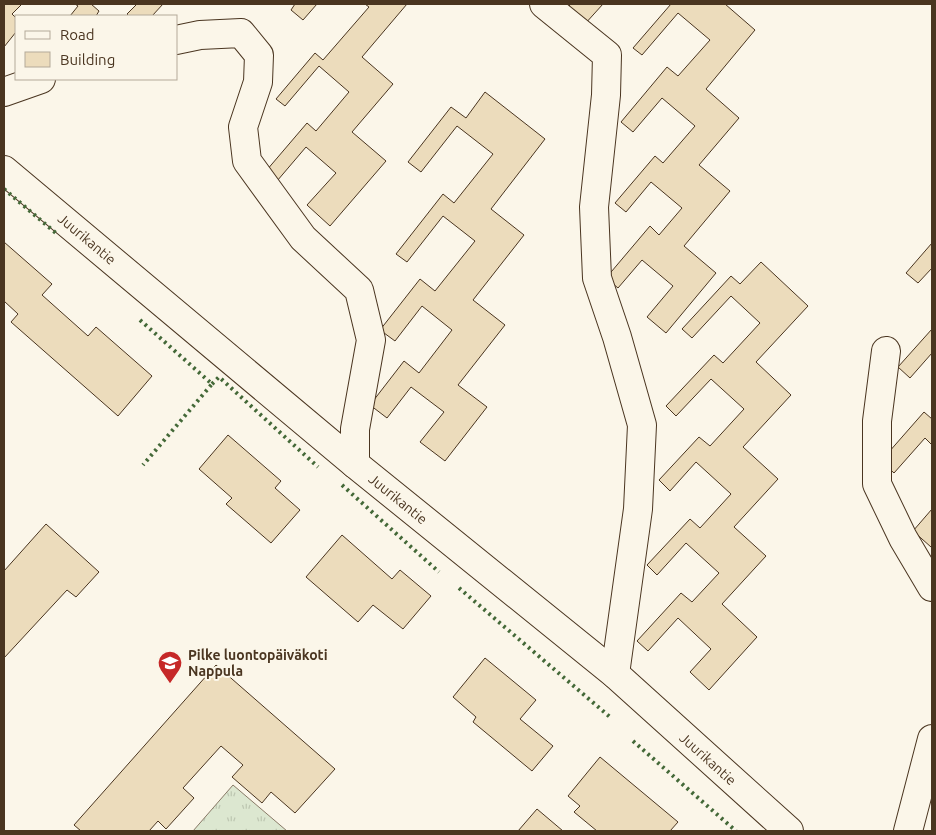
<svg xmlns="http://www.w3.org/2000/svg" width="936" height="835" font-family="Ubuntu,sans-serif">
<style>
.park{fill:url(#park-tufts);stroke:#887966}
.building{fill:#ecdcbc;stroke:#4a3520}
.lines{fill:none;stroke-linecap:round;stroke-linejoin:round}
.street-casing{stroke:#4a3520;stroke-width:30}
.street{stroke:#fbf6e9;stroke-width:28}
.hedge{stroke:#436837;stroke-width:4;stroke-dasharray:2.5 4;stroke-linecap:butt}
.labels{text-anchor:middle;stroke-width:4;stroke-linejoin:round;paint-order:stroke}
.street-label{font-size:14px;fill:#4a3520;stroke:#fbf6e9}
.poi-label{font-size:14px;font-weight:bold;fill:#4a3520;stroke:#fbf6e9;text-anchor:start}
</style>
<defs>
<pattern id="park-tufts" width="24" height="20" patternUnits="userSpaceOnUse" patternTransform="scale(1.25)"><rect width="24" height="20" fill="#dce7d0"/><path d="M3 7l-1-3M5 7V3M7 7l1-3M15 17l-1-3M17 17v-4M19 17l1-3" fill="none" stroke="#bec7b2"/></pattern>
</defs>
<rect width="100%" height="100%" fill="#fbf6e9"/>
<polygon class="park" points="233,785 287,831 193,831"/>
<g class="building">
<polygon points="4,4 22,4 12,14 16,18 16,32 4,47"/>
<polygon points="75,4 91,4 99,11 96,16 70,16 78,6"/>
<polygon points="137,4 163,4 152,16 129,16 127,14"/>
<polygon points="295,4 317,4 303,20 291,10"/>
<polygon points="365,4 407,4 362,57 393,84 352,132 386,161 330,226 307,205 336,173 306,147 277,181 266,171 307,123 316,131 349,92 319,66 285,106 276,99 315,53 323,60 369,7"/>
<polygon points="571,4 603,4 584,25 567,8"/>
<polygon points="671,4 725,4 755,30 706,89 739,118 699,165 730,191 684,246 716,273 666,333 647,317 673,286 642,260 618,288 606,278 650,226 659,235 682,208 651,182 626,212 615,203 655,156 663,163 695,126 662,98 633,132 621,122 667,67 678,76 710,40 678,13 642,55 633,48"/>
<polygon points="485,92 545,139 491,209 524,235 473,300 505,325 458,385 487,407 445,461 420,442 444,412 411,387 387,418 370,405 404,361 419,373 452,330 422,306 395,341 380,330 420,279 435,291 475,241 443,216 407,262 396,254 443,194 454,203 493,154 457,126 421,172 408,162 451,107 466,118"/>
<polygon points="4,242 52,284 42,295 88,336 96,327 152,376 118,416 11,322 18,314 4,301"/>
<polygon points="932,243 932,268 918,283 906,273"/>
<polygon points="761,262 808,306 756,362 791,395 743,447 778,479 734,527 766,556 722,604 757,637 709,690 690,672 711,649 678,618 648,651 637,641 681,593 692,602 719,573 686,543 657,575 647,565 690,519 700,528 731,494 696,462 670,491 659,480 699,437 710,446 744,409 711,379 676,416 666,406 714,355 723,363 760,323 731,296 692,338 682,329 731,276 740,284"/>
<polygon points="932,329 932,353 910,378 898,367"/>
<polygon points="924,412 932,419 932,445 925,438 894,473 881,461"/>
<polygon points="228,435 281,481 275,488 300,510 271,543 226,504 232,498 199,469"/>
<polygon points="932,509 932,546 931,547 913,531"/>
<polygon points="46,524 99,572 76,597 67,590 4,658 4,571"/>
<polygon points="342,535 392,579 400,570 431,596 403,629 373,605 358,622 306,577"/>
<polygon points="485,658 536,700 520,719 553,746 532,771 473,722 476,717 453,697"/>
<polygon points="216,665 335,769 295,813 271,792 262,803 232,777 243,765 221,746 183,788 194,798 166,829 158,821 149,831 81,831 74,825"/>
<polygon points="600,757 678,822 670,831 597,831 574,812 580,806 568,796"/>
<polygon points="537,809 563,831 518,831"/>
</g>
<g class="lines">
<defs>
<g id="street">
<polyline points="544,4 607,55 606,95 594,207 597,278 617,337 642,425 638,509 615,674"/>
<polyline points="176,40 200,35 241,33 259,55 258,82 243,127 247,161 303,238 359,290 371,340 355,429 355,464"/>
<polyline points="4,92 41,79"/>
<polyline points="4,170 355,464 615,674 789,831"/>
<polyline points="886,351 877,421 877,484 903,538 932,587"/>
<polyline points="908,831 932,739"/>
</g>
</defs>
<use href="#street" class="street-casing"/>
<use href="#street" class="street"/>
<g class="hedge">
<polyline points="4,189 57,234"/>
<polyline points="140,320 212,384 143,465"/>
<polyline points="212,384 219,377 318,467"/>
<polyline points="342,485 439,572"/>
<polyline points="459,588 610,717"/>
<polyline points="633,741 736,831"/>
</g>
</g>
<defs>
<symbol id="school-pin" viewBox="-11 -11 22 30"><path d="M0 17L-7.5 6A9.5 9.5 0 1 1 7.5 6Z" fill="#c62828" stroke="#fbf6e9"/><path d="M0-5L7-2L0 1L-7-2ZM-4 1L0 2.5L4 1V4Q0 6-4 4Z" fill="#fff"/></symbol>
</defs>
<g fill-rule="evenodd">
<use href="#school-pin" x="156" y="649" width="28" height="38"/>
</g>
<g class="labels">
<g class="street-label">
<text transform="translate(87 239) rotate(40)" y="5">Juurikantie</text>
<text transform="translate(398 499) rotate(39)" y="5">Juurikantie</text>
<text transform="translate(708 759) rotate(42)" y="5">Juurikantie</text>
</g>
<g class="poi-label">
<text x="188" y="660">Pilke luontopäiväkoti<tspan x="188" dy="16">Nappula</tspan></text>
</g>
</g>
<rect width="936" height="835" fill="none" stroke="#4a3520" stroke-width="10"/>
<rect x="15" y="15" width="162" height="65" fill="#fbf6e9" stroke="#b4a999"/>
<rect x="25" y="31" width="25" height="8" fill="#fbf6e9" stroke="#b4a999"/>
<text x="60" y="40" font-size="15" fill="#4a3520">Road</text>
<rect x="25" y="52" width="25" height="15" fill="#ecdcbc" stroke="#b4a999"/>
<text x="60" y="65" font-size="15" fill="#4a3520">Building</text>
</svg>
